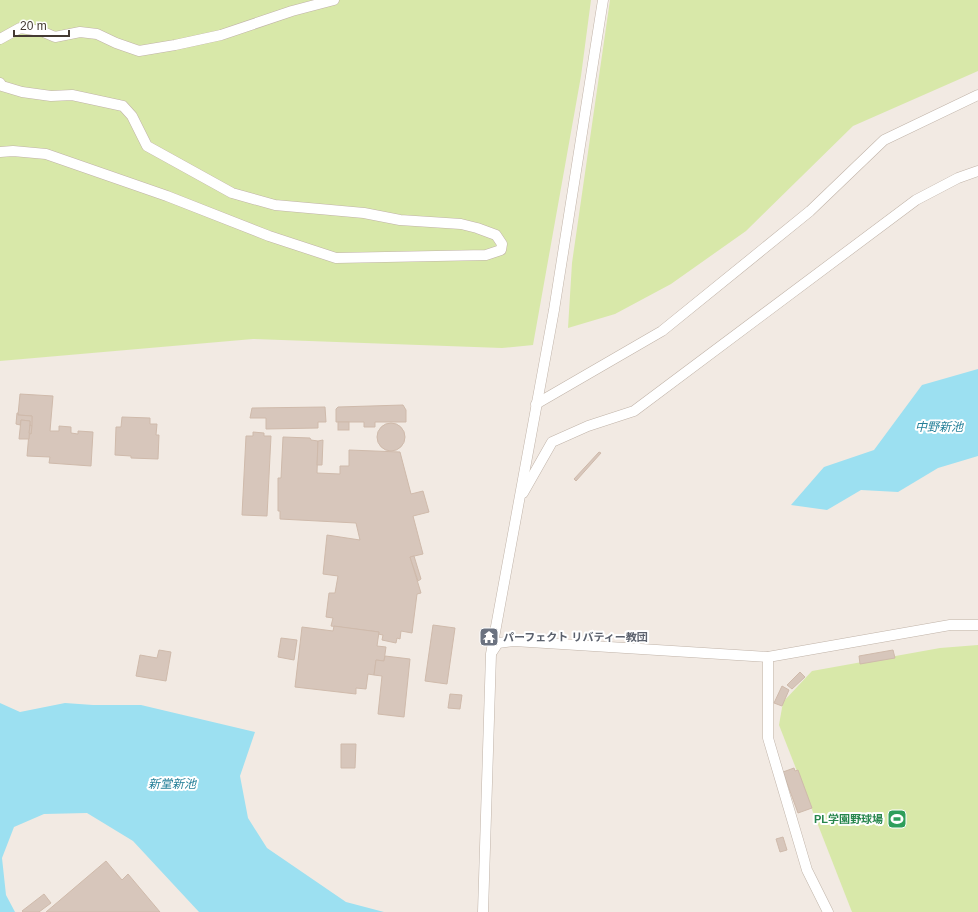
<svg xmlns="http://www.w3.org/2000/svg" width="978" height="912" font-family="Helvetica,'Noto Sans JP',sans-serif">
<style>
.green{fill:#d8e8a9}
.water{fill:#9ce0f1}
.building{fill:#d7c6bb;stroke:#cfbaab}
.lines{fill:none;stroke-linecap:round;stroke-linejoin:round}
.service-casing{stroke:#c0b3a8;stroke-width:11}
.service{stroke:#fff;stroke-width:10}
.labels{text-anchor:middle;stroke-width:4;stroke-linejoin:round;paint-order:stroke}
.worship-label{font-size:11px;font-weight:bold;fill:#5b616d;stroke:#fff;text-anchor:start}
.leisure-label{font-size:11px;font-weight:bold;fill:#27864d;stroke:#fff;text-anchor:end}
.water-label{font-size:12px;font-style:italic;fill:#268099;stroke:#fff}
</style>
<rect width="100%" height="100%" fill="#f2eae3"/>
<g class="green">
<polygon points="0,0 591,0 581,76 533,345 502,348 253,339 0,361"/>
<polygon points="610,0 978,0 978,71 853,126 746,231 671,284 615,314 568,328 572,263"/>
<polygon points="978,645 978,912 852,912 779,725 783,702 812,671 940,648"/>
</g>
<g class="water">
<polygon points="978,369 978,456 938,468 898,492 861,490 827,510 791,505 824,467 874,450 922,385"/>
<polygon points="0,703 20,712 65,703 93,705 141,705 255,732 240,776 248,818 267,848 346,902 384,912 199,912 133,841 87,813 44,814 14,827 2,858 6,895 15,912 0,912"/>
</g>
<g class="building">
<polygon points="20,394 53,396 50,431 59,431 59,426 71,427 71,433 78,434 78,431 93,432 91,466 49,463 50,457 27,456 29,433 31,434 32,416 18,415"/>
<polygon points="403,405 406,410 406,422 375,422 375,427 364,427 364,422 336,422 336,409 338,407"/>
<polygon points="325,407 326,422 318,422 318,428 266,429 266,418 250,418 252,408"/>
<polygon points="17,413 18,413 18,415 32,416 32,426 30,425 30,421 21,420 20,425 16,424"/>
<polygon points="122,417 150,418 150,424 157,424 156,435 159,435 158,459 131,458 131,456 115,455 116,427 121,427"/>
<polygon points="21,420 30,421 29,439 19,439"/>
<rect x="338" y="422" width="11" height="8"/>
<circle cx="391" cy="437" r="14"/>
<polygon points="30,425 32,426 31,434 29,433"/>
<polygon points="253,432 264,433 264,436 271,436 267,516 242,515 246,436 253,436"/>
<polygon points="283,437 310,438 311,440 318,441 317,473 340,474 340,466 349,466 349,450 400,452 411,494 423,491 429,512 413,516 423,554 410,557 421,593 417,594 412,633 401,631 400,639 397,638 396,643 382,640 383,635 378,634 379,632 331,626 333,618 326,617 329,593 335,593 338,576 323,574 327,535 360,540 356,523 280,519 280,511 278,511 278,478 281,478"/>
<polygon points="323,440 322,465 317,465 318,441"/>
<polygon points="599,452 601,453 576,481 574,479"/>
<polygon points="414,556 421,579 418,581 410,557"/>
<polygon points="433,625 455,628 447,684 425,681"/>
<polygon points="334,626 379,632 377,646 386,647 384,661 376,660 374,675 368,674 366,689 356,688 356,694 295,687 302,627 333,631"/>
<polygon points="281,638 297,640 294,660 278,657"/>
<polygon points="159,650 171,652 166,681 136,676 140,655 157,658"/>
<polygon points="893,650 895,658 860,664 859,656"/>
<polygon points="385,656 410,659 404,717 378,714 382,676 374,675 376,660 384,661"/>
<polygon points="800,672 805,677 792,689 787,685"/>
<polygon points="782,686 789,690 782,706 774,703"/>
<polygon points="450,694 462,695 460,709 448,708"/>
<polygon points="341,744 356,744 355,768 341,768"/>
<polygon points="794,768 795,771 798,770 812,808 798,813 783,772"/>
<polygon points="783,837 787,850 780,852 776,839"/>
<polygon points="106,861 122,880 128,874 160,912 46,912"/>
<polygon points="44,894 51,903 39,912 23,912 22,911"/>
</g>
<g class="lines">
<defs>
<g id="service">
<polyline points="0,39 20,28 41,31 55,37 80,32 97,34 116,43 139,51 175,45 221,35 292,11 334,0"/>
<polyline points="0,83 2,86 22,92 51,96 72,95 123,106 132,116 147,146 232,193 275,205 364,213 400,220 461,224 477,228 496,235 502,244 501,250 486,255 336,258 269,236 167,196 46,154 13,151 0,152"/>
<polyline points="536,404 662,331 810,211 884,140 978,95"/>
<polyline points="523,493 552,442 588,426 634,411 916,200 958,178 978,171"/>
<polyline points="492,652 498,643 514,641 768,657 950,625 978,625"/>
<polyline points="768,657 768,738 807,870 828,912"/>
<polyline points="483,912 491,654 554,310 603,0"/>
</g>
</defs>
<use href="#service" class="service-casing"/>
<use href="#service" class="service"/>
</g>
<defs>
<symbol id="temple-square" viewBox="-11 -11 22 22"><rect x="-9" y="-9" width="18" height="18" rx="4" fill="#6b7280" stroke="#fff"/><path d="M0-6L5-2H3V0L6.5 2.5H4V6H1.5V3h-3V6H-4V2.5H-6.5L-3 0V-2H-5Z" fill="#fff"/></symbol>
<symbol id="stadium-square" viewBox="-11 -11 22 22"><rect x="-9" y="-9" width="18" height="18" rx="4" fill="#2e9e5b" stroke="#fff"/><path d="M0-5a6.5 5 0 1 0 0 10a6.5 5 0 1 0 0-10ZM-3.5-1.8h7v3.6h-7Z" fill="#fff"/></symbol>
</defs>
<g fill-rule="evenodd">
<use href="#temple-square" x="478" y="626" width="22" height="22"/>
<use href="#stadium-square" x="886" y="808" width="22" height="22"/>
</g>
<g class="labels">
<g class="worship-label">
<text x="503" y="641">パーフェクト リバティー教団</text>
</g>
<g class="leisure-label">
<text x="883" y="823">PL学園野球場</text>
</g>
<g class="water-label">
<text x="939" y="431">中野新池</text>
<text x="172" y="788">新堂新池</text>
</g>
</g>
<path d="M14 30v6h55v-6" fill="none" stroke="#443a33" stroke-width="2"/>
<text x="20" y="30" font-size="12" fill="#443a33" stroke="#ffffff" stroke-width="3" paint-order="stroke">20 m</text>
</svg>
